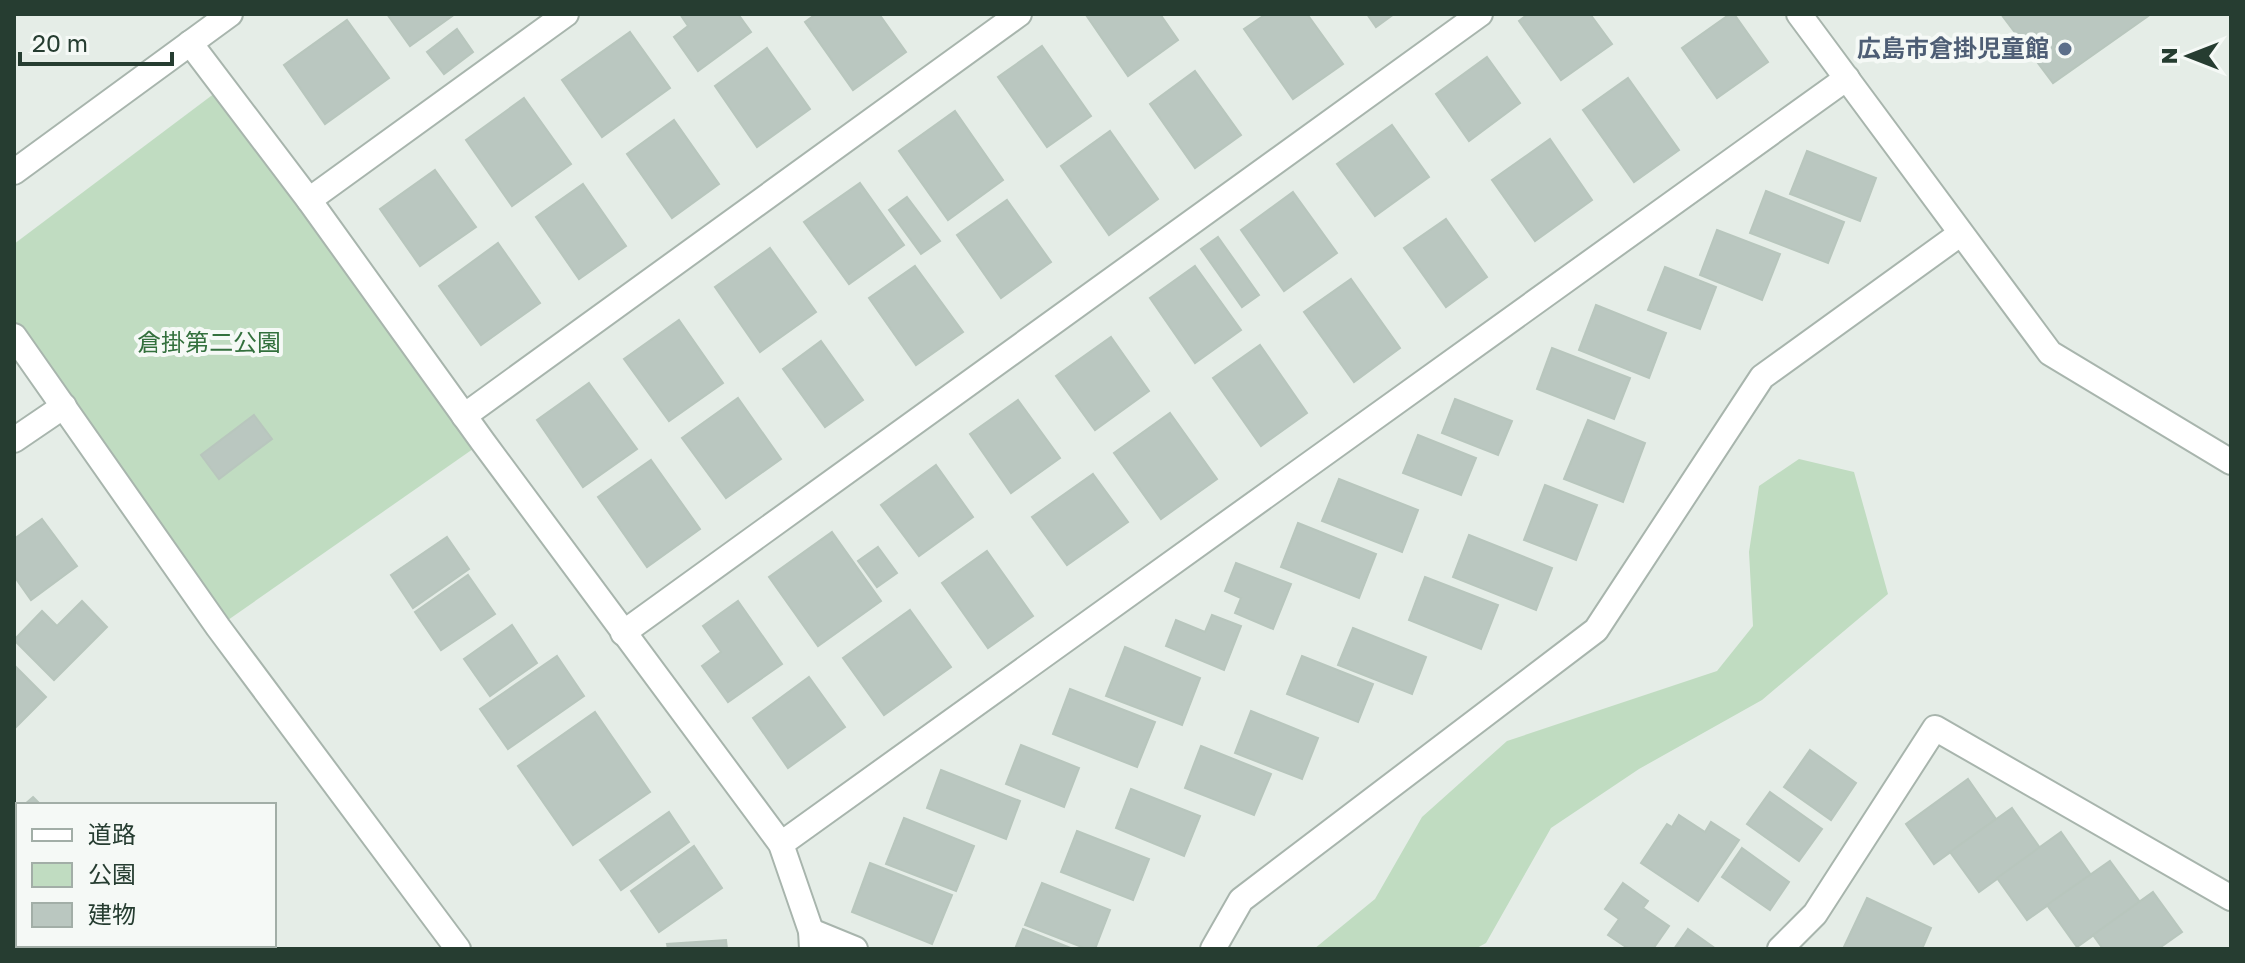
<svg xmlns="http://www.w3.org/2000/svg" width="2245" height="963" font-family="'Golos Text','Noto Sans JP',sans-serif">
<style>
.green{fill:#c0dcc1}
.building{fill:#bac7c0;stroke:#b8c6bd;stroke-width:2}
.lines{fill:none;stroke-linecap:round;stroke-linejoin:round}
.minor-casing{stroke:#a8b5ad;stroke-width:28}
.tertiary-casing{stroke:#a8b5ad;stroke-width:28}
.minor{stroke:#fff;stroke-width:24}
.tertiary{stroke:#fff;stroke-width:24}
.service-dot{fill:#5c6f8a;stroke:#f5f9f6;stroke-width:3}
.labels{text-anchor:middle;stroke-width:8;stroke-linejoin:round;paint-order:stroke}
.service-label{font-size:24px;font-weight:bold;fill:#4e5e75;stroke:#f5f9f6;text-anchor:end}
.park-label{font-size:24px;fill:#33703d;stroke:#f5f9f6}
</style>
<rect width="100%" height="100%" fill="#e5ede7"/>
<g class="green">
<polygon points="223,87 483,442 218,627 14,349 14,244"/>
<polygon points="1799,459 1854,472 1888,594 1762,700 1639,769 1551,828 1486,943 1475,949 1314,949 1375,899 1422,817 1507,741 1717,671 1753,626 1749,552 1759,486"/>
</g>
<g class="building">
<polygon points="387,14 455,14 410,46"/>
<polygon points="680,14 738,14 751,32 698,71 674,37 688,26"/>
<polygon points="816,14 879,14 906,52 853,90 805,22"/>
<polygon points="1088,14 1160,14 1178,40 1128,76 1086,15"/>
<polygon points="1266,14 1307,14 1343,64 1293,99 1244,29"/>
<polygon points="1367,14 1394,14 1376,27"/>
<polygon points="1528,14 1590,14 1612,44 1561,80 1519,21"/>
<polygon points="1730,14 1734,14 1768,62 1717,98 1682,48"/>
<polygon points="2001,14 2151,14 2053,83"/>
<polygon points="347,20 389,78 325,124 284,65"/>
<polygon points="457,29 473,52 444,74 427,52"/>
<polygon points="630,32 670,88 602,137 562,80"/>
<polygon points="1042,46 1091,116 1047,147 998,77"/>
<polygon points="767,48 810,109 757,147 715,86"/>
<polygon points="1487,57 1520,103 1469,141 1436,94"/>
<polygon points="1195,71 1241,135 1195,168 1150,104"/>
<polygon points="1628,78 1679,150 1634,182 1583,110"/>
<polygon points="524,98 571,164 512,206 466,140"/>
<polygon points="955,111 1003,180 948,220 899,151"/>
<polygon points="674,120 719,184 672,218 627,154"/>
<polygon points="1392,125 1429,177 1375,216 1337,164"/>
<polygon points="1110,131 1158,199 1109,235 1061,166"/>
<polygon points="1550,139 1592,200 1535,241 1492,180"/>
<polygon points="1807,151 1876,178 1860,221 1790,194"/>
<polygon points="435,170 476,227 420,266 380,209"/>
<polygon points="860,183 904,245 849,284 804,222"/>
<polygon points="583,184 626,246 579,279 536,217"/>
<polygon points="1766,191 1844,222 1828,263 1750,233"/>
<polygon points="1293,192 1337,253 1284,291 1241,230"/>
<polygon points="907,197 940,241 921,254 889,210"/>
<polygon points="1007,200 1051,262 1001,298 957,235"/>
<polygon points="1446,219 1487,277 1446,307 1404,248"/>
<polygon points="1717,230 1780,254 1762,300 1700,275"/>
<polygon points="1218,237 1259,295 1242,307 1201,249"/>
<polygon points="498,243 540,303 481,345 439,286"/>
<polygon points="770,248 816,312 760,352 715,287"/>
<polygon points="915,266 963,332 916,365 869,298"/>
<polygon points="1195,266 1241,330 1195,363 1150,298"/>
<polygon points="1665,267 1716,287 1700,329 1648,310"/>
<polygon points="1351,279 1400,348 1354,382 1304,312"/>
<polygon points="1596,305 1666,333 1649,378 1579,350"/>
<polygon points="679,320 723,383 669,421 624,359"/>
<polygon points="1111,337 1149,391 1095,430 1056,376"/>
<polygon points="821,341 863,400 825,427 783,369"/>
<polygon points="1260,345 1307,413 1261,446 1213,378"/>
<polygon points="1552,348 1630,378 1614,419 1537,389"/>
<polygon points="589,383 637,449 583,487 537,420"/>
<polygon points="738,398 781,459 726,498 682,438"/>
<polygon points="1455,399 1512,421 1498,455 1442,433"/>
<polygon points="1018,400 1060,458 1011,493 970,434"/>
<polygon points="1170,413 1217,479 1161,519 1114,453"/>
<polygon points="254,415 272,439 219,479 201,455"/>
<polygon points="1588,420 1645,443 1623,502 1564,479"/>
<polygon points="1418,435 1476,458 1461,495 1403,473"/>
<polygon points="651,460 700,529 647,567 598,497"/>
<polygon points="936,465 973,517 919,556 881,505"/>
<polygon points="1093,474 1128,522 1067,565 1032,517"/>
<polygon points="1339,479 1418,510 1402,552 1322,521"/>
<polygon points="1545,485 1597,505 1576,560 1524,540"/>
<polygon points="42,519 77,566 31,600 14,576 14,539"/>
<polygon points="1298,523 1376,554 1359,598 1281,567"/>
<polygon points="832,532 881,601 818,646 769,577"/>
<polygon points="1469,535 1552,568 1536,610 1453,577"/>
<polygon points="447,537 469,569 413,608 391,575"/>
<polygon points="878,547 897,573 877,587 858,561"/>
<polygon points="987,551 1033,616 988,648 942,583"/>
<polygon points="1236,563 1291,584 1273,629 1235,613 1241,598 1225,591"/>
<polygon points="468,575 495,614 441,650 415,612"/>
<polygon points="1425,577 1498,605 1481,649 1409,620"/>
<polygon points="82,601 107,627 54,680 14,640 42,611 57,626"/>
<polygon points="738,601 782,664 728,702 702,666 721,652 703,626"/>
<polygon points="910,610 951,667 884,715 843,658"/>
<polygon points="1212,615 1241,626 1224,670 1166,646 1176,620 1205,632"/>
<polygon points="512,625 537,663 490,696 464,659"/>
<polygon points="1353,628 1426,657 1412,694 1338,665"/>
<polygon points="1125,647 1200,678 1182,725 1106,696"/>
<polygon points="557,656 584,696 508,749 480,709"/>
<polygon points="1302,656 1373,684 1358,722 1287,694"/>
<polygon points="14,665 46,697 14,729"/>
<polygon points="809,677 845,727 788,768 753,718"/>
<polygon points="1070,689 1155,722 1137,767 1053,734"/>
<polygon points="1251,711 1318,738 1302,779 1235,753"/>
<polygon points="595,712 650,792 573,845 518,766"/>
<polygon points="1021,745 1079,768 1064,807 1006,784"/>
<polygon points="1201,746 1271,774 1254,815 1185,788"/>
<polygon points="1810,750 1856,783 1831,820 1784,787"/>
<polygon points="941,770 1020,801 1006,839 927,808"/>
<polygon points="1968,779 1996,819 1934,864 1906,824"/>
<polygon points="1131,789 1200,816 1184,856 1116,828"/>
<polygon points="1770,792 1822,829 1799,861 1747,824"/>
<polygon points="33,797 41,805 24,805"/>
<polygon points="2012,808 2040,848 1979,892 1950,852"/>
<polygon points="18,811 18,871 14,867 14,815"/>
<polygon points="669,812 689,842 621,890 600,860"/>
<polygon points="1679,815 1705,832 1711,822 1739,840 1698,901 1641,863 1667,824 1672,827"/>
<polygon points="904,818 974,846 956,891 886,864"/>
<polygon points="1077,831 1149,859 1133,900 1061,872"/>
<polygon points="2061,832 2091,875 2027,920 1997,878"/>
<polygon points="694,846 722,888 659,932 631,891"/>
<polygon points="1742,848 1789,882 1770,910 1722,877"/>
<polygon points="2110,861 2140,902 2077,947 2047,905"/>
<polygon points="870,863 952,895 932,944 852,912"/>
<polygon points="1042,883 1110,910 1095,949 1087,949 1025,925"/>
<polygon points="1623,883 1648,901 1643,908 1669,926 1653,949 1629,949 1608,935 1619,919 1605,909"/>
<polygon points="2153,892 2182,932 2158,949 2103,949 2093,935"/>
<polygon points="14,894 18,895 18,945 89,945 89,949 14,949"/>
<polygon points="1867,898 1931,928 1922,949 1843,949"/>
<polygon points="1023,929 1073,949 1015,949"/>
<polygon points="1688,929 1716,949 1674,949"/>
<polygon points="726,940 727,949 668,949 667,944"/>
<rect x="126" y="945" width="58" height="4"/>
</g>
<g class="lines">
<defs>
<g id="minor">
<polyline points="1799,14 2050,353 2231,462"/>
<polyline points="190,43 309,200 483,442 781,844 811,931 812,949"/>
<polyline points="309,200 566,14"/>
<polyline points="14,336 218,627 458,949"/>
<polyline points="464,416 1019,14"/>
<polyline points="14,440 64,406"/>
<polyline points="623,633 1480,14"/>
<polyline points="781,844 1847,78"/>
<polyline points="811,931 855,949"/>
<polyline points="1213,949 1241,900 1596,630 1762,377 1960,234"/>
<polyline points="1780,949 1815,914 1935,728 2231,898"/>
</g>
<polyline id="tertiary" points="14,172 230,14"/>
</defs>
<use href="#minor" class="minor-casing"/>
<use href="#tertiary" class="tertiary-casing"/>
<use href="#minor" class="minor"/>
<use href="#tertiary" class="tertiary"/>
</g>
<circle class="service-dot" cx="2065" cy="49" r="8"/>
<g class="labels">
<g class="service-label">
<text x="2049" y="57">広島市倉掛児童館</text>
</g>
<g class="park-label">
<text x="209" y="351">倉掛第二公園</text>
</g>
</g>
<rect width="2245" height="963" fill="none" stroke="#263d31" stroke-width="32"/>
<rect x="16" y="803" width="260" height="144" fill="#f5f9f6" stroke="#a2aea7" stroke-width="2"/>
<rect x="32" y="829" width="40" height="12" fill="#ffffff" stroke="#a2aea7" stroke-width="2"/>
<text x="88" y="843" font-size="24" fill="#263d31">道路</text>
<rect x="32" y="863" width="40" height="24" fill="#c0dcc1" stroke="#a2aea7" stroke-width="2"/>
<text x="88" y="883" font-size="24" fill="#263d31">公園</text>
<rect x="32" y="903" width="40" height="24" fill="#bac7c0" stroke="#a2aea7" stroke-width="2"/>
<text x="88" y="923" font-size="24" fill="#263d31">建物</text>
<g transform="translate(2189 56) rotate(270)" stroke="#f5f9f6" stroke-width="6" paint-order="stroke">
<path d="M0-6L14 30L0 20L-14 30Z" fill="#263d31"/>
<text y="-12" font-size="22" font-weight="bold" text-anchor="middle" fill="#263d31">N</text>
</g>
<path d="M20 52v12h152v-12" fill="none" stroke="#263d31" stroke-width="4"/>
<text x="32" y="52" font-size="24" fill="#263d31" stroke="#f5f9f6" stroke-width="6" paint-order="stroke">20 m</text>
</svg>
